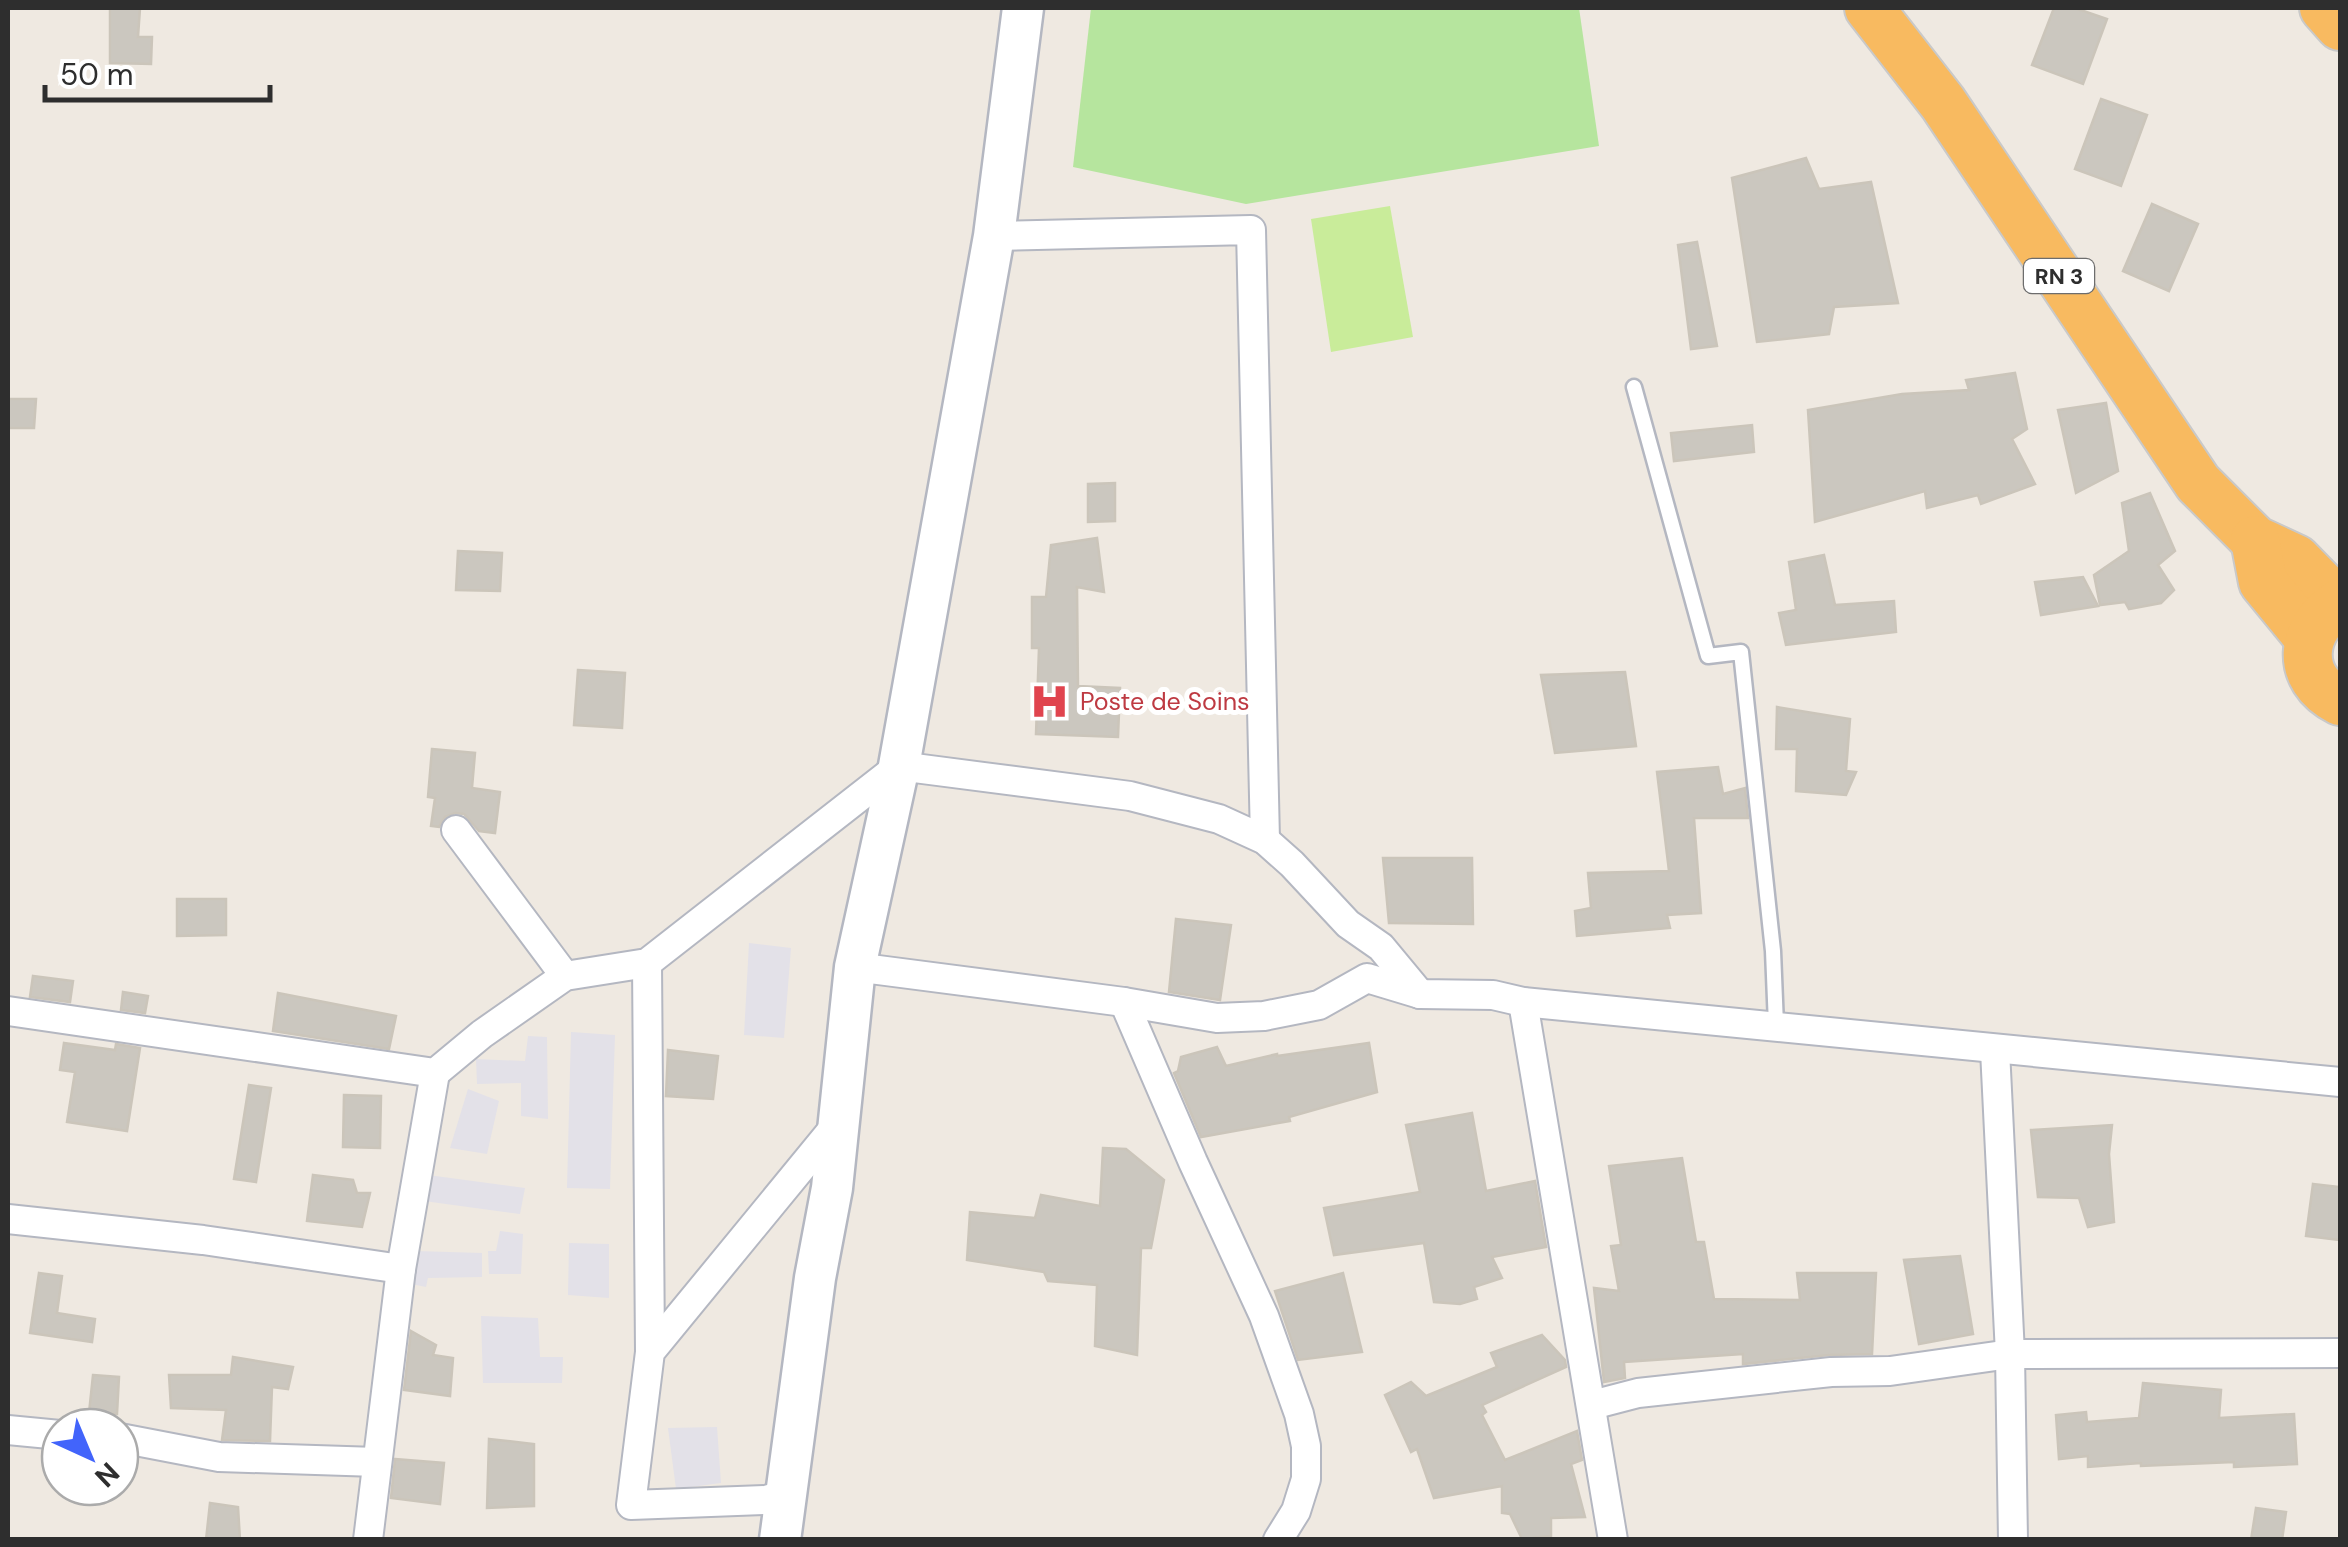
<svg xmlns="http://www.w3.org/2000/svg" width="2348" height="1547" font-family="'DM Sans',sans-serif">
<style>
.industrial{fill:#e3e1e8}
.green{fill:#b6e59e}
.pitch{fill:#c9ec9a}
.building{fill:#cbc7bf;stroke:#cbc5ba;stroke-width:2.5}
.lines{fill:none;stroke-linecap:round;stroke-linejoin:round}
.service-casing{stroke:#b4b7c1;stroke-width:19}
.minor-casing{stroke:#b4b7c1;stroke-width:32}
.secondary-casing{stroke:#b4b7c1;stroke-width:45}
.trunk-casing{stroke:#c9c9c9;stroke-width:52}
.service{stroke:#fff;stroke-width:14}
.minor{stroke:#fff;stroke-width:28}
.secondary{stroke:#fff;stroke-width:40}
.trunk{stroke:#f8ba60;stroke-width:48}
.labels{text-anchor:middle;stroke-width:10;stroke-linejoin:round;paint-order:stroke}
.shield{fill:#fff;stroke:#6d6d6d;stroke-width:2.5}
.shield-label{font-size:22px;font-weight:bold;fill:#2e2e2e}
.health-label{font-size:25px;fill:#be3a42;stroke:#fff;text-anchor:start}
</style>
<rect width="100%" height="100%" fill="#efe9e1"/>
<g class="industrial">
<polygon points="749,943 791,948 784,1038 744,1035"/>
<polygon points="571,1032 615,1035 610,1189 567,1188"/>
<polygon points="528,1036 547,1037 548,1119 521,1116 521,1083 477,1084 476,1059 525,1061"/>
<polygon points="468,1089 499,1101 487,1154 450,1148"/>
<polygon points="428,1175 525,1188 520,1214 424,1201"/>
<polygon points="500,1231 523,1234 521,1274 489,1274 488,1251 496,1251"/>
<polygon points="569,1243 609,1244 609,1298 568,1295"/>
<polygon points="416,1251 482,1253 482,1277 428,1278 426,1287 411,1284"/>
<polygon points="481,1316 538,1318 540,1357 563,1357 562,1383 483,1383"/>
<polygon points="717,1427 721,1483 676,1489 668,1428"/>
</g>
<polygon class="green" points="1091,8 1579,8 1599,146 1246,204 1073,167"/>
<polygon class="pitch" points="1390,206 1413,337 1331,352 1311,219"/>
<g class="building">
<polygon points="110,8 140,8 138,37 152,37 151,64 110,63"/>
<polygon points="2054,8 2075,8 2107,19 2083,84 2032,65"/>
<polygon points="2101,99 2147,115 2121,186 2075,169"/>
<polygon points="1806,158 1819,189 1871,182 1898,303 1834,307 1829,334 1757,342 1732,178"/>
<polygon points="2152,204 2198,224 2169,291 2123,271"/>
<polygon points="1697,242 1717,346 1691,349 1678,245"/>
<polygon points="2015,373 2027,429 2012,439 2035,484 1981,504 1978,495 1927,508 1925,491 1815,522 1808,410 1902,394 1969,390 1966,380"/>
<polygon points="8,399 36,399 34,428 8,428"/>
<polygon points="2106,403 2118,471 2076,493 2058,410"/>
<polygon points="1752,425 1754,452 1674,461 1671,433"/>
<polygon points="1115,483 1115,521 1088,522 1088,484"/>
<polygon points="2150,493 2175,551 2158,565 2174,590 2161,603 2129,609 2125,602 2100,605 2094,575 2129,551 2122,503"/>
<polygon points="1097,538 1104,592 1077,587 1078,686 1120,688 1118,737 1036,734 1039,648 1032,648 1032,597 1046,597 1051,545"/>
<polygon points="458,551 502,553 500,591 456,590"/>
<polygon points="1824,555 1835,605 1894,601 1896,632 1786,645 1779,613 1796,610 1789,562"/>
<polygon points="2083,577 2098,606 2041,615 2035,582"/>
<polygon points="578,670 625,673 622,728 574,725"/>
<polygon points="1625,672 1636,746 1555,753 1541,675"/>
<polygon points="1777,707 1850,719 1846,771 1856,772 1846,795 1796,791 1797,749 1776,749"/>
<polygon points="432,749 475,753 472,788 500,792 495,833 479,831 464,814 455,813 445,817 439,827 431,826 435,798 428,797"/>
<polygon points="1718,767 1723,794 1745,788 1748,818 1694,818 1701,913 1667,915 1670,928 1577,936 1575,911 1591,908 1588,873 1669,871 1657,772"/>
<polygon points="1383,858 1472,858 1473,924 1389,923"/>
<polygon points="177,899 226,899 226,935 177,936"/>
<polygon points="1176,919 1231,925 1220,1000 1169,992"/>
<polygon points="33,976 73,981 70,1002 30,997"/>
<polygon points="123,992 148,996 145,1013 121,1010"/>
<polygon points="278,993 396,1016 389,1049 273,1031"/>
<polygon points="64,1043 115,1050 116,1044 140,1048 127,1131 67,1122 75,1072 60,1070"/>
<polygon points="1369,1043 1377,1092 1289,1117 1290,1121 1201,1137 1174,1073 1178,1071 1181,1057 1217,1047 1226,1066 1277,1054 1277,1056"/>
<polygon points="668,1050 718,1056 713,1099 666,1096"/>
<polygon points="249,1085 271,1088 256,1182 234,1179"/>
<polygon points="344,1095 381,1096 380,1148 343,1147"/>
<polygon points="1472,1113 1486,1191 1535,1181 1546,1247 1492,1257 1502,1278 1474,1287 1477,1299 1460,1304 1434,1302 1424,1243 1334,1255 1324,1208 1420,1192 1406,1125"/>
<polygon points="2112,1125 2109,1154 2114,1222 2088,1227 2079,1198 2038,1197 2031,1130"/>
<polygon points="1103,1148 1126,1149 1164,1180 1151,1248 1141,1248 1137,1355 1095,1346 1097,1285 1048,1281 1044,1272 967,1260 970,1212 1035,1218 1041,1195 1100,1206"/>
<polygon points="1682,1158 1696,1242 1704,1242 1714,1299 1800,1300 1797,1273 1876,1273 1872,1354 1829,1355 1743,1364 1743,1354 1624,1362 1625,1378 1604,1382 1594,1288 1619,1291 1611,1246 1621,1245 1609,1166"/>
<polygon points="313,1175 353,1180 357,1193 370,1193 362,1227 307,1221"/>
<polygon points="2313,1184 2340,1187 2340,1240 2306,1236"/>
<polygon points="1960,1256 1973,1334 1919,1344 1904,1260"/>
<polygon points="39,1273 62,1276 57,1313 95,1319 92,1342 30,1333"/>
<polygon points="1343,1273 1362,1352 1298,1360 1275,1291"/>
<polygon points="411,1331 436,1345 433,1355 453,1358 450,1396 404,1390"/>
<polygon points="1542,1335 1565,1360 1566,1367 1482,1405 1486,1412 1482,1415 1505,1460 1577,1431 1582,1460 1571,1464 1585,1517 1551,1518 1551,1536 1522,1539 1510,1514 1502,1513 1502,1486 1434,1498 1417,1449 1411,1452 1385,1395 1411,1382 1426,1396 1497,1367 1491,1353"/>
<polygon points="233,1357 293,1367 288,1389 272,1387 270,1441 222,1440 226,1410 171,1408 169,1375 231,1375"/>
<polygon points="93,1375 119,1377 117,1414 89,1413"/>
<polygon points="2143,1383 2221,1390 2219,1418 2294,1414 2297,1464 2234,1467 2234,1462 2141,1466 2141,1463 2088,1467 2088,1456 2059,1459 2056,1415 2086,1412 2087,1422 2139,1418"/>
<polygon points="489,1439 534,1444 534,1506 487,1508"/>
<polygon points="395,1459 444,1463 440,1504 391,1498"/>
<polygon points="210,1503 238,1507 240,1540 206,1540"/>
<polygon points="2256,1508 2286,1512 2282,1540 2251,1540"/>
</g>
<g class="lines">
<defs>
<polyline id="service" points="1634,387 1708,656 1741,652 1773,951 1776,1025"/>
<g id="minor">
<polyline points="994,236 1251,230 1265,840"/>
<polyline points="456,830 565,976"/>
<polyline points="647,963 650,1352"/>
<polyline points="855,967 1124,1002 1217,1018 1264,1016 1319,1005 1367,978 1420,994 1493,995 1523,1002 2340,1082"/>
<polyline points="1124,1002 1193,1162 1264,1316 1299,1414 1306,1446 1306,1479 1296,1511 1278,1540"/>
<polyline points="1523,1002 1613,1540"/>
<polyline points="8,1011 435,1073 482,1034 565,976 647,963 899,766 1130,796 1219,819 1265,840 1292,864 1348,924 1381,947 1420,994"/>
<polyline points="1995,1050 2010,1354 2013,1540"/>
<polyline points="8,1219 203,1240 401,1269"/>
<polyline points="1592,1405 1638,1393 1831,1372 1890,1371 2010,1354 2340,1353"/>
<polyline points="8,1430 60,1435"/>
<polyline points="120,1438 219,1457 377,1462"/>
<polyline points="783,1495 766,1500 631,1505 650,1352 838,1123"/>
<polyline points="368,1540 401,1269 435,1073"/>
</g>
<polyline id="secondary" points="780,1540 815,1278 832,1188 855,967 899,766 994,236 1023,8"/>
<g id="trunk">
<polyline points="1869,8 1943,103 2198,483 2255,540 2296,559 2339,603"/>
<polyline points="2324,8 2340,26"/>
<polyline points="2255,540 2263,582 2309,638"/>
<path d="M2340,603C2300,628 2294,678 2340,701"/>
</g>
</defs>
<use href="#service" class="service-casing"/>
<use href="#minor" class="minor-casing"/>
<use href="#secondary" class="secondary-casing"/>
<use href="#trunk" class="trunk-casing"/>
<use href="#service" class="service"/>
<use href="#minor" class="minor"/>
<use href="#secondary" class="secondary"/>
<use href="#trunk" class="trunk"/>
</g>
<defs>
<symbol id="hospital-bare" viewBox="-9 -9 18 18"><path d="M-5-5h3v3.5h4V-5h3V5h-3V1.5h-4V5h-3Z" fill="#e0444e" stroke="#fff" stroke-width="2.5" paint-order="stroke"/></symbol>
</defs>
<g fill-rule="evenodd">
<use href="#hospital-bare" x="1022" y="674" width="55" height="55"/>
</g>
<g class="labels">
<rect class="shield" x="2024" y="259" width="70" height="34" rx="8"/>
<g class="shield-label">
<text x="2059" y="284">RN 3</text>
</g>
<g class="health-label">
<text x="1080" y="710">Poste de Soins</text>
</g>
</g>
<rect width="2348" height="1547" fill="none" stroke="#2e2e2e" stroke-width="20"/>
<g transform="translate(90 1457) rotate(136)"><circle r="48" fill="#ffffff" stroke="#ababab" stroke-width="2.5"/>
<path d="M0-8L18 38L0 25L-18 38Z" fill="#4264fb"/>
<text y="-15" font-size="28" font-weight="bold" text-anchor="middle" fill="#2e2e2e">N</text>
</g>
<path d="M45 85v15h225v-15" fill="none" stroke="#2e2e2e" stroke-width="5"/>
<text x="60" y="85" font-size="30" fill="#2e2e2e" stroke="#ffffff" stroke-width="8" paint-order="stroke">50 m</text>
</svg>
